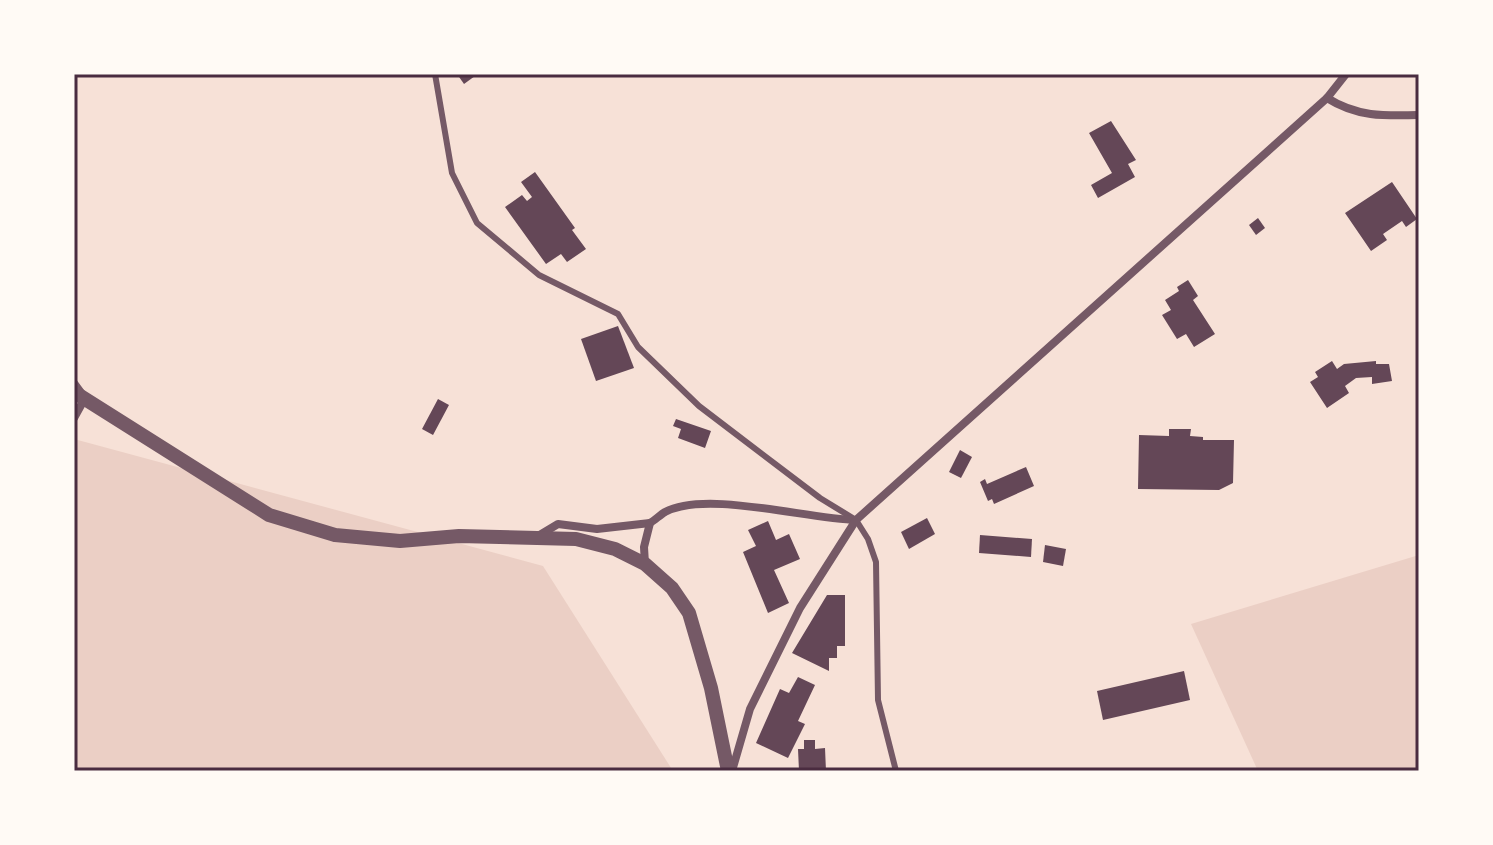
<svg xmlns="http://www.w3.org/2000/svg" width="1493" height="845" font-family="'Open Sans',sans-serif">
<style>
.green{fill:#ebcfc5}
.building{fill:#644757}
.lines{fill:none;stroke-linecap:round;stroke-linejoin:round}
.service{stroke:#755966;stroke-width:6}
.minor{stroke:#755966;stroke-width:8}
.tertiary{stroke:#755966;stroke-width:14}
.neatline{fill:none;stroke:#4a2c40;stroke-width:3}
</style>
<rect width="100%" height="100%" fill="#f7e1d7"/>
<g class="green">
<polygon points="74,439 543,566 673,771 74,771"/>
<polygon points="1419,555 1419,771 1258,771 1191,624"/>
</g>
<g class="building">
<polygon points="457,74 474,74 475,76 464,84"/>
<polygon points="1111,121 1136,160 1128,164 1135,177 1098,198 1091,185 1112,173 1089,133"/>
<polygon points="535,172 575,228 572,230 586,249 567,262 561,254 546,264 505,207 522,195 527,201 532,197 521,182"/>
<polygon points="1392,182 1417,219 1406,227 1402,221 1383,234 1387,240 1371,251 1345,213"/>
<polygon points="1258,218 1265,228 1256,235 1249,225"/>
<polygon points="1188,280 1198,296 1193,300 1215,334 1194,347 1186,334 1177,339 1162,315 1171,310 1165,300 1179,291 1177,287"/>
<polygon points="618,326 634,368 596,381 581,339"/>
<polygon points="1332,361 1337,369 1344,364 1376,361 1376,364 1389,364 1392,381 1372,384 1372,377 1356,378 1345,386 1349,393 1327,408 1310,382 1318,377 1315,372"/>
<polygon points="438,399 449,405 433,435 422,429"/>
<polygon points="676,419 711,431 705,448 678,438 681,429 673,426"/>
<polygon points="1169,429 1191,429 1190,436 1203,437 1203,440 1234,440 1233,483 1219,490 1138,489 1139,435 1169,436"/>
<polygon points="960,450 972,457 961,478 949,472"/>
<polygon points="1026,467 1034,486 994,504 992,499 988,501 980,482 985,479 987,484"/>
<polygon points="927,518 935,534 909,549 901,532"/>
<polygon points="768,521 776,540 789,534 800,559 774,570 789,603 768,613 743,552 756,546 748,530"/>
<polygon points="980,535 1032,539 1031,557 979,553"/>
<polygon points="1045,545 1066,549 1063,566 1043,562"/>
<polygon points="827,595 845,595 845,646 837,646 837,658 829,658 829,671 792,653"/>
<polygon points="1184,671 1190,700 1103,720 1097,691"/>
<polygon points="798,677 815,685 798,721 805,724 788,758 756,743 780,689 789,693"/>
<polygon points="804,740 815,740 815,749 825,748 826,771 799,771 798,749 804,749"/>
</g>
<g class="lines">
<polyline class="service" points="435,74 452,173 477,223 539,275 618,314 638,347 699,406 820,498 856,520 868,539 876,562 878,700 896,771"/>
<g class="minor">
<path d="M1327,98C1357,117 1384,116 1419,115"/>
<polyline points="74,383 85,398 74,418"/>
<polyline points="538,536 558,524 597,529 650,523"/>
<path d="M645,564L644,547L650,523C655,520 660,515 665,512C706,490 807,519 856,520"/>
<polyline points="732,771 750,709 800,608 856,520 1327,98 1346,74"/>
</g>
<polyline class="tertiary" points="74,392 269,515 335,535 400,541 459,536 576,539 615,549 645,564 672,588 689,613 711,688 728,771"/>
</g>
<rect width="1493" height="845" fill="none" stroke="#fffaf5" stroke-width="152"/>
<rect x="76" y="76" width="1341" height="693" class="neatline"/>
</svg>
